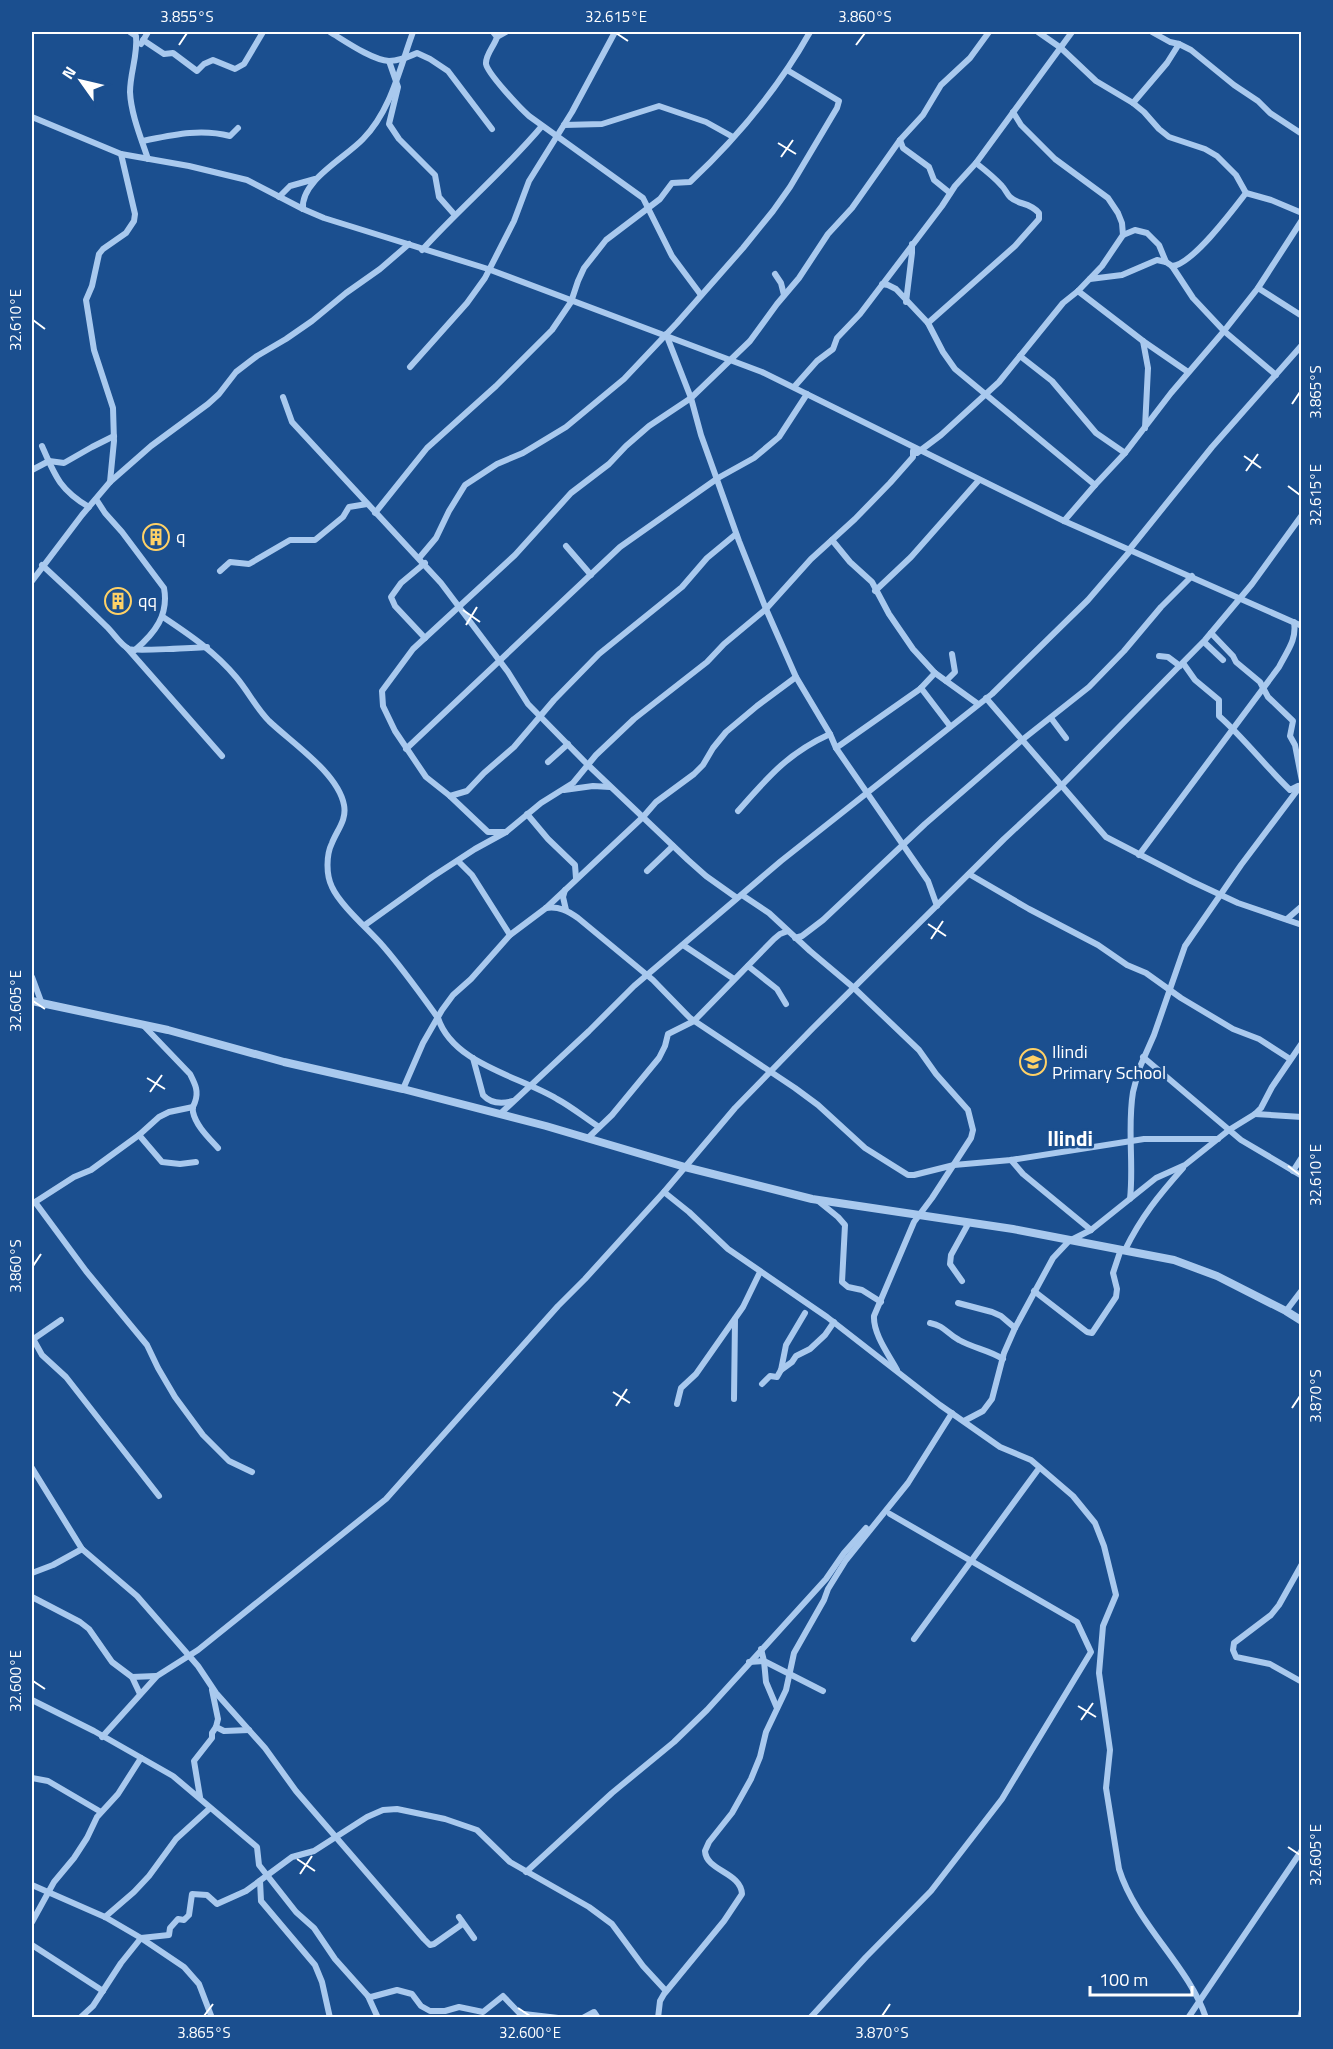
<svg xmlns="http://www.w3.org/2000/svg" width="1333" height="2049" font-family="'Titillium Web',sans-serif">
<style>
.lines{fill:none;stroke-linecap:round;stroke-linejoin:round}
.minor{stroke:#a9c9ee;stroke-width:6}
.tertiary{stroke:#a9c9ee;stroke-width:8}
.ticks{fill:none;stroke:#fff;stroke-width:2}
.labels{text-anchor:middle;stroke-width:5;stroke-linejoin:round;paint-order:stroke}
.poi-label{font-size:18px;fill:#fff;stroke:#1b4f8f;text-anchor:start}
.quarter-label{font-size:21px;font-weight:bold;fill:#fff;stroke:#1b4f8f}
.neatline{fill:none;stroke:#fff;stroke-width:2}
.ticks-label{font-size:15px;text-anchor:middle;fill:#fff}
</style>
<rect width="100%" height="100%" fill="#1b4f8f"/>
<g class="lines">
<g class="minor">
<path d="M130,32L136,36C138,55 130,73 130,92C131,114 141,138 148,159"/>
<path d="M330,32C345,41 372,60 389,61C399,61 408,57 417,53L430,59L448,71L492,129"/>
<path d="M493,32L497,37C495,45 485,55 486,64C488,74 520,108 529,116L643,198L672,256L701,295"/>
<polyline points="1038,32 1061,48 1096,81 1133,103 1144,112 1159,129 1169,137 1205,149 1217,156 1236,175 1246,193"/>
<polyline points="1152,32 1170,42 1179,44 1191,50 1234,85 1258,101 1270,113 1302,134"/>
<polyline points="497,37 506,32"/>
<polyline points="143,40 164,54 173,53 197,71 204,64 213,60 235,69 244,64 263,32"/>
<polyline points="141,44 148,32"/>
<polyline points="389,61 398,87 389,124 399,139 435,175 439,197 454,214"/>
<polyline points="1133,103 1167,63 1179,44"/>
<polyline points="1013,112 1021,125 1055,159 1108,198 1118,213 1122,223 1123,235"/>
<polyline points="32,117 121,154 189,166 247,180 303,209 324,218 488,269 762,372 1064,521 1302,626"/>
<polyline points="564,125 602,124 659,106 706,122 733,137"/>
<polyline points="900,140 903,148 929,167 934,180 950,193"/>
<path d="M142,141C172,135 200,128 230,136L238,128"/>
<polyline points="279,197 290,186 315,179"/>
<path d="M303,209C300,181 345,158 363,139C391,111 400,67 413,32"/>
<path d="M422,250C461,207 505,170 542,126"/>
<path d="M1172,266C1192,265 1233,210 1246,193L1271,200L1302,213"/>
<polyline points="775,274 781,283 784,295"/>
<polyline points="1090,279 1122,275 1157,260 1166,262 1172,266 1193,298 1224,331 1276,375"/>
<polyline points="882,284 888,285 896,289 928,323 943,352 955,369 1095,485"/>
<polyline points="1258,288 1302,316"/>
<polyline points="1078,291 1143,341 1188,372"/>
<polyline points="906,302 912,253 912,244"/>
<path d="M928,323L1015,246L1039,219V213C1028,201 1020,206 1010,197C1007,194 1005,189 1002,186C994,177 985,170 976,163"/>
<polyline points="666,334 691,398 701,435 739,541 766,609 796,677 830,734 836,748 928,881 937,906"/>
<polyline points="1143,341 1148,368 1145,428"/>
<polyline points="1020,356 1052,381 1096,433 1125,453"/>
<polyline points="410,367 467,303 485,278 514,221 529,181 572,112 615,32"/>
<polyline points="794,387 817,361 833,349 837,338 860,314 942,206 955,186 976,163 1072,32"/>
<polyline points="283,397 292,422 441,583 508,672 528,704 588,765 688,860 706,876 737,898"/>
<path d="M42,446C55,476 60,490 89,507"/>
<polyline points="32,470 49,461 64,463 92,447 114,436"/>
<polyline points="110,482 114,441 113,408 94,350 86,300 92,286 99,254 103,249 126,233 134,221 135,214 121,154"/>
<path d="M96,499L105,513L122,532L164,588C169,615 155,633 135,650"/>
<path d="M375,513L427,448L496,386L552,330L571,302L578,281L584,268L606,240L660,199L672,183L690,182C737,138 779,87 810,32"/>
<polyline points="1064,521 1095,485 1125,453 1171,393 1224,331 1258,288 1302,220"/>
<polyline points="832,540 850,562 872,582 889,614 913,649 935,673 978,704"/>
<polyline points="566,546 591,575"/>
<polyline points="1129,550 1212,447 1302,345"/>
<polyline points="420,557 436,538 449,511 465,485 497,464 523,453 566,427 624,379 677,323 743,248 773,211 790,187 837,108 839,101 787,70"/>
<polyline points="425,563 401,583 391,597 395,606 425,638"/>
<path d="M42,565C64,585 85,605 106,626C113,632 120,645 129,649C135,651 196,648 207,647"/>
<polyline points="220,571 230,562 249,564 290,540 315,540 343,517 349,507 367,504"/>
<polyline points="32,581 82,515 110,482 151,446 208,404 219,394 236,372 257,356 286,339 312,321 346,293 380,269 409,244"/>
<polyline points="875,591 911,557 979,480"/>
<path d="M163,617C190,635 215,652 236,677C248,691 256,708 269,721C292,743 338,773 344,805C347,820 337,830 332,843C326,855 326,875 332,887C340,905 369,930 383,946C403,969 420,993 438,1018C453,1064 519,1076 557,1099C572,1107 585,1118 599,1127"/>
<polyline points="1211,633 1233,656 1236,662 1260,682 1268,697 1293,721 1290,736 1295,745 1302,781"/>
<polyline points="1204,642 1223,660"/>
<polyline points="127,648 222,756"/>
<polyline points="1159,656 1168,657 1180,666"/>
<path d="M1183,663L1195,680L1219,700V716C1245,739 1265,766 1290,790L1298,786"/>
<polyline points="946,681 955,672 952,654"/>
<polyline points="921,688 950,726"/>
<polyline points="986,698 1106,837 1191,881 1238,903 1302,925"/>
<polyline points="1051,718 1066,738"/>
<polyline points="836,748 920,689 935,673"/>
<polyline points="406,749 620,547 718,478 754,458 779,437 807,394"/>
<polyline points="548,762 568,744"/>
<polyline points="564,790 593,786 610,787"/>
<polyline points="450,796 467,791 484,773 514,747 554,700 599,654 682,587 707,558 736,534"/>
<path d="M738,811C768,777 788,753 830,734"/>
<polyline points="527,814 548,839 575,865 576,878"/>
<polyline points="506,832 488,832 450,796 426,777 395,731 383,706 382,691 413,649 515,555 571,493 609,464 626,446 649,426 691,398 750,341 777,304 799,278 828,234 852,208 900,140 923,115 941,85 970,58 989,32"/>
<path d="M1139,855L1279,667C1287,651 1297,640 1294,622"/>
<polyline points="458,861 472,875 510,935"/>
<polyline points="647,871 673,846"/>
<polyline points="969,874 1029,909 1098,945 1127,965 1146,973 1181,998 1233,1029 1259,1039 1290,1059"/>
<polyline points="565,890 563,897 566,910"/>
<path d="M742,895L769,913L810,951L854,988L919,1050L936,1074L968,1110L973,1130L971,1138L932,1198L914,1222L874,1316C873,1334 889,1355 897,1370"/>
<path d="M546,908C559,906 568,911 578,918L653,980L690,1018L795,1088L818,1105L865,1148L908,1175H914L954,1165L1011,1160L1144,1139H1218"/>
<polyline points="1287,919 1302,906"/>
<polyline points="365,925 432,877 475,849 506,832 541,803 573,783 596,755 634,719 707,662 724,644 766,609 811,559 855,519 890,483 913,457 913,451 917,453 941,435 999,382 1063,303 1078,291 1102,266 1123,235 1135,230 1147,233 1159,245 1166,262"/>
<polyline points="795,938 802,936 823,920 925,824 1022,740 1089,687 1124,651 1161,607 1192,576"/>
<polyline points="683,945 734,979"/>
<polyline points="748,966 777,989 786,1004"/>
<polyline points="32,977 42,1004"/>
<path d="M143,1025L190,1074C195,1084 199,1091 195,1102C193,1108 192,1106 193,1112C196,1126 209,1138 218,1148"/>
<polyline points="1143,1057 1241,1140 1302,1176"/>
<path d="M473,1058L483,1095C491,1104 502,1104 513,1101"/>
<polyline points="403,1089 423,1043 442,1010 453,995 471,979 510,935 546,908 643,817 656,802 694,774 703,765 713,748 726,732 757,706 796,677"/>
<polyline points="500,1114 589,1031 634,986 781,861 992,694 1088,600 1131,550"/>
<polyline points="1255,1114 1302,1117"/>
<polyline points="139,1135 162,1162 180,1164 196,1162"/>
<polyline points="588,1138 612,1115 659,1058 665,1046 668,1034 694,1021 774,939 780,934 788,931"/>
<polyline points="1011,1160 1023,1174 1091,1230"/>
<polyline points="1293,1171 1302,1157"/>
<path d="M664,1192L689,1212L728,1249L827,1317L940,1405L1000,1447L1031,1460L1073,1496L1095,1523L1104,1546L1116,1595L1103,1626L1099,1673L1110,1750L1106,1788L1119,1869C1136,1924 1189,1966 1206,2018"/>
<path d="M1130,1199C1134,1163 1127,1128 1133,1092L1139,1069L1154,1035L1185,946L1241,865L1302,784"/>
<polyline points="817,1200 838,1217 845,1225 842,1282 848,1287 862,1290 881,1302"/>
<polyline points="35,1202 86,1271 147,1345 158,1368 175,1397 203,1435 229,1461 252,1472"/>
<polyline points="32,1204 74,1177 91,1170 139,1135 159,1117 169,1112 193,1107"/>
<path d="M1125,1250C1141,1217 1159,1195 1183,1168"/>
<polyline points="962,1281 950,1264 951,1255 967,1226 965,1222"/>
<polyline points="1034,1291 1087,1332 1092,1333 1116,1297 1117,1289 1113,1273 1121,1249"/>
<polyline points="958,1303 992,1312 1001,1316 1015,1328"/>
<polyline points="1286,1311 1302,1290"/>
<path d="M930,1323C945,1326 946,1333 959,1340C973,1348 989,1350 1003,1359"/>
<polyline points="32,1337 42,1355 66,1377 159,1496"/>
<polyline points="32,1340 61,1320"/>
<polyline points="781,1370 792,1362 796,1356 810,1349 825,1335 834,1322"/>
<polyline points="762,1384 770,1376 777,1377 781,1370 786,1345 805,1313"/>
<polyline points="734,1399 735,1319"/>
<polyline points="677,1404 681,1388 696,1374 743,1307 760,1272"/>
<polyline points="964,1421 983,1411 992,1399 1004,1353 1015,1328 1053,1258 1069,1241 1091,1230 1156,1178 1185,1165 1229,1130 1255,1114 1261,1108 1272,1087 1302,1043"/>
<polyline points="32,1468 82,1549 137,1596 198,1666 216,1693 265,1748 296,1791 424,1939 430,1945 434,1944 461,1925 462,1921 459,1917 474,1938"/>
<polyline points="1302,1564 1279,1605 1271,1615 1234,1643 1233,1650 1236,1657 1270,1664 1302,1682"/>
<polyline points="32,1573 53,1565 82,1549"/>
<polyline points="32,1597 80,1622 89,1629 112,1662 132,1677 156,1676"/>
<polyline points="914,1639 1037,1471"/>
<polyline points="761,1649 764,1661 823,1691"/>
<polyline points="749,1662 764,1661 766,1682 777,1708"/>
<polyline points="132,1677 140,1694"/>
<polyline points="212,1690 218,1719 216,1727"/>
<polyline points="32,1700 94,1731 173,1776 257,1847 259,1865 296,1912 314,1928 335,1959 368,1996 371,1997 397,1990 412,1994 421,2006 430,2011 445,2011 459,2007 483,2012 503,1996 524,2018"/>
<polyline points="102,1737 157,1676 198,1650 386,1499 558,1306 585,1279 664,1192 735,1108 813,1028 1004,839 1061,786 1205,640 1252,584 1302,515"/>
<polyline points="32,1778 48,1781 101,1812"/>
<polyline points="200,1797 194,1761 212,1738 212,1733 216,1727 224,1731 249,1730"/>
<polyline points="526,1872 612,1793 674,1742 707,1710 826,1579 844,1553 866,1528"/>
<polyline points="260,1881 261,1901 315,1965 322,1982 330,2018"/>
<polyline points="32,1885 105,1917 141,1938 184,1967 199,1984 212,2018"/>
<polyline points="105,1917 134,1892 149,1876 176,1839 209,1809"/>
<polyline points="32,1922 54,1882 74,1858 87,1838 97,1817 118,1794 141,1758"/>
<polyline points="32,1945 103,1991"/>
<polyline points="368,1996 378,2018"/>
<polyline points="524,2014 558,2018"/>
<polyline points="80,2018 93,2006 121,1963 141,1938 169,1935 170,1928 178,1919 184,1920 189,1915 192,1894 207,1895 217,1904 246,1891 292,1857 314,1851 367,1817 383,1810 397,1809 445,1819 477,1830 510,1862 589,1907 612,1924 643,1966 666,1991"/>
<polyline points="583,2018 594,2012 598,2018"/>
<path d="M658,2018L660,2001L664,1994L724,1921L742,1894C741,1872 706,1871 705,1851L709,1842L732,1813L751,1779L760,1757L766,1732L786,1690L794,1653L824,1600L828,1589L846,1560L908,1483L952,1413"/>
<polyline points="810,2018 866,1957 931,1891 1002,1799 1091,1652 1077,1622 890,1514"/>
<polyline points="1188,2018 1302,1850"/>
<polyline points="1300,2018 1302,2010"/>
</g>
<polyline class="tertiary" points="32,1001 168,1030 284,1062 403,1089 546,1126 685,1167 812,1199 1013,1229 1174,1260 1217,1276 1286,1311 1302,1321"/>
</g>
<path class="ticks" d="M616,33L628,41M179,45L187,33M856,45L865,33M778,143L796,154M781,157L793,140M33,320L45,329M1292,404L1300,392M1244,456L1261,468M1246,471L1258,454M1288,486L1300,495M463,610L480,622M466,625L477,607M928,924L946,936M931,939L943,921M33,1001L45,1009M147,1078L165,1089M150,1092L162,1075M1288,1166L1300,1175M33,1266L41,1254M613,1392L630,1403M616,1406L627,1389M1292,1408L1300,1396M33,1681L45,1689M1078,1706L1096,1717M1081,1720L1093,1703M1288,1847L1300,1855M297,1859L315,1871M300,1874L312,1856M518,2008L530,2016M204,2016L213,2004M882,2016L890,2004"/>
<defs>
<symbol id="building-ring" viewBox="-11 -11 22 22"><circle r="9.5" fill="#1b4f8f" stroke="#ffd166" stroke-width="1.5"/><path d="M-4-6H4V6H1V3H-1V6H-4ZM-2.5-4.3h1.7v1.8h-1.7ZM.8-4.3h1.7v1.8H.8ZM-2.5-1h1.7V.8h-1.7ZM.8-1h1.7V.8H.8Z" fill="#ffd166"/></symbol>
<symbol id="school-ring" viewBox="-11 -11 22 22"><circle r="9.5" fill="#1b4f8f" stroke="#ffd166" stroke-width="1.5"/><path d="M0-5L7-2L0 1L-7-2ZM-4 1L0 2.5L4 1V4Q0 6-4 4Z" fill="#ffd166"/></symbol>
</defs>
<g fill-rule="evenodd">
<use href="#building-ring" x="141" y="522" width="30" height="30"/>
<use href="#building-ring" x="103" y="586" width="30" height="30"/>
<use href="#school-ring" x="1018" y="1047" width="30" height="30"/>
</g>
<g class="labels">
<g class="poi-label">
<text x="176" y="543">q</text>
<text x="138" y="607">qq</text>
<text x="1052" y="1058">Ilindi<tspan x="1052" dy="21">Primary School</tspan></text>
</g>
<g class="quarter-label">
<text x="1070" y="1146">Ilindi</text>
</g>
</g>
<rect width="1333" height="2049" fill="none" stroke="#1b4f8f" stroke-width="66"/>
<g transform="translate(81 81) rotate(304)" stroke="#1b4f8f" stroke-width="4.5" paint-order="stroke">
<path d="M0-4.5L10 22L0 15L-10 22Z" fill="#ffffff"/>
<text y="-9" font-size="16" font-weight="bold" text-anchor="middle" fill="#ffffff">N</text>
</g>
<path d="M1090 1986v9h102v-9" fill="none" stroke="#ffffff" stroke-width="3"/>
<text x="1099" y="1986" font-size="18" fill="#ffffff" stroke="#1b4f8f" stroke-width="4.5" paint-order="stroke">100 m</text>
<rect x="33" y="33" width="1267" height="1983" class="neatline"/>
<g class="ticks-label">
<text x="187" y="22">3.855°S</text>
<text x="616" y="22">32.615°E</text>
<text x="865" y="22">3.860°S</text>
<text transform="translate(16 320) rotate(-90)" y="5">32.610°E</text>
<text transform="translate(1316 392) rotate(-90)" y="5">3.865°S</text>
<text transform="translate(1316 495) rotate(-90)" y="5">32.615°E</text>
<text transform="translate(16 1001) rotate(-90)" y="5">32.605°E</text>
<text transform="translate(1316 1175) rotate(-90)" y="5">32.610°E</text>
<text transform="translate(16 1266) rotate(-90)" y="5">3.860°S</text>
<text transform="translate(1316 1396) rotate(-90)" y="5">3.870°S</text>
<text transform="translate(16 1681) rotate(-90)" y="5">32.600°E</text>
<text transform="translate(1316 1855) rotate(-90)" y="5">32.605°E</text>
<text x="204" y="2038">3.865°S</text>
<text x="530" y="2038">32.600°E</text>
<text x="882" y="2038">3.870°S</text>
</g>
</svg>
